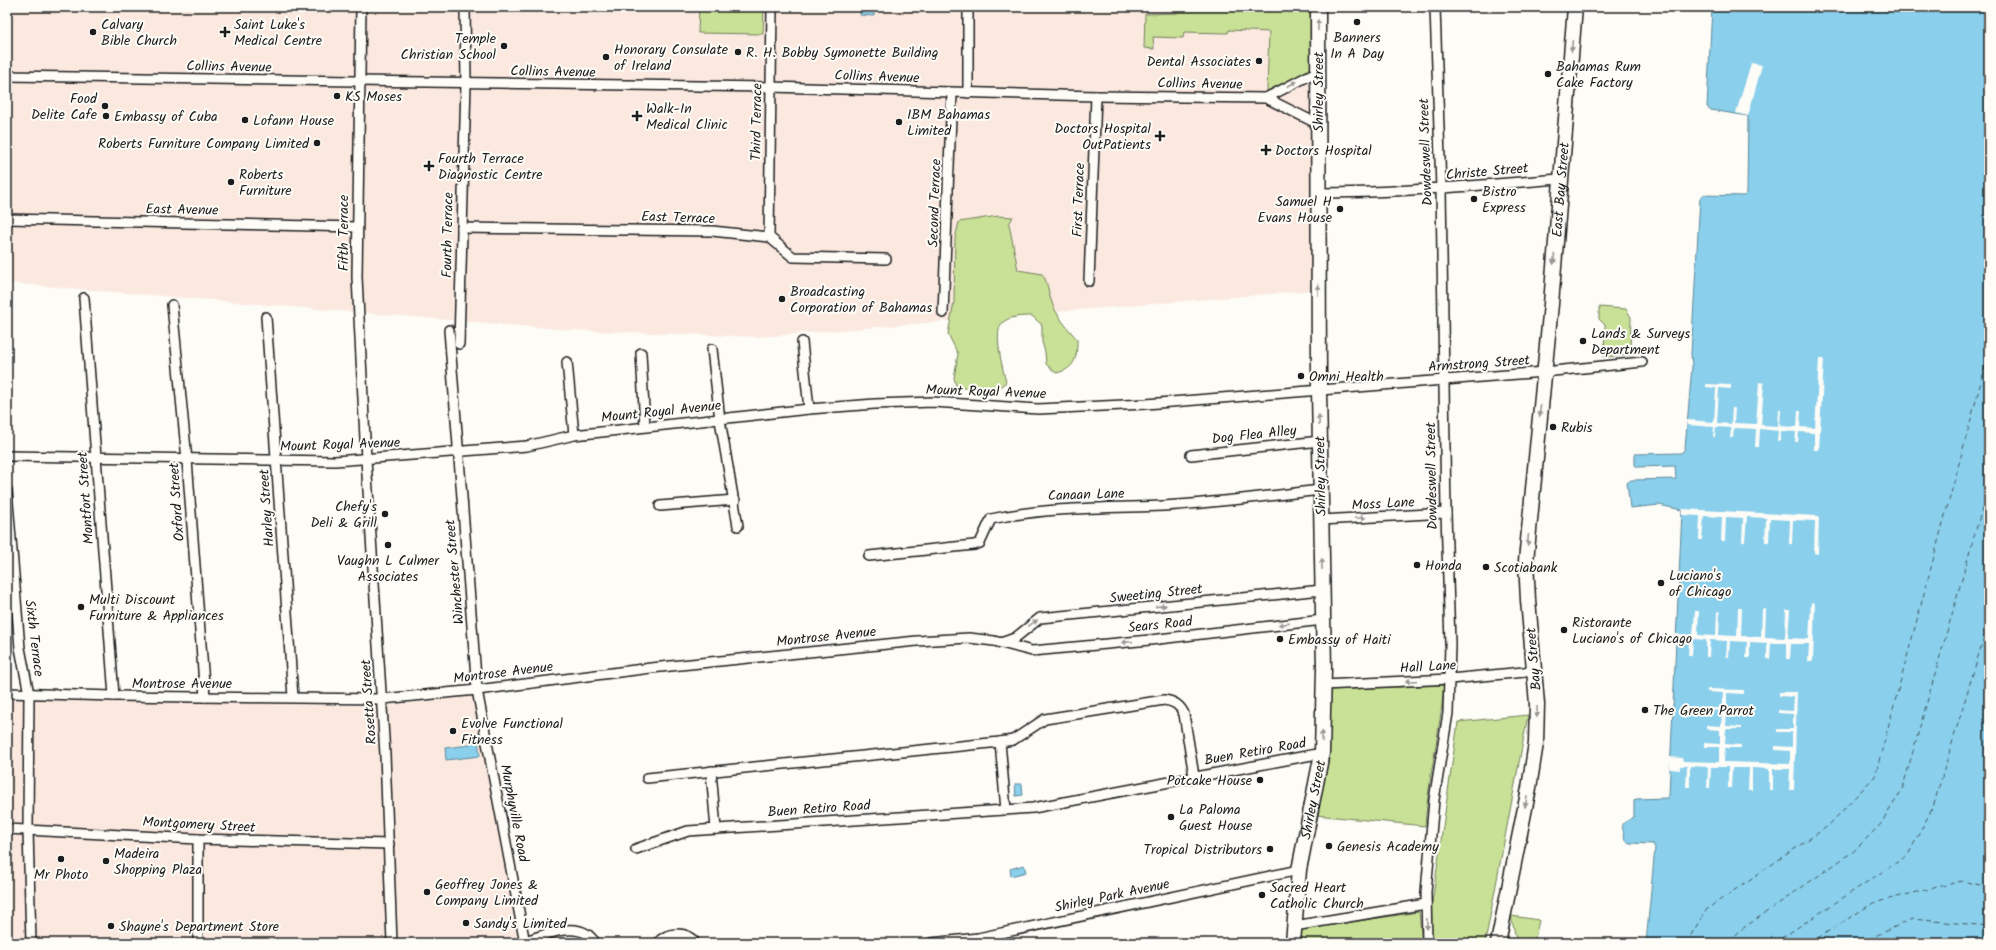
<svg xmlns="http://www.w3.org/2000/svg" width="1996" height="950" font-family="Kalam,sans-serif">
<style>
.built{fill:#fbe9e0}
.green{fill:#c9e197;stroke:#727e5a}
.water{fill:#8acfeb;stroke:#5e8798}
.pier{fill:#fdfcf7}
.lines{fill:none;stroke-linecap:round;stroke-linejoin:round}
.ferry{stroke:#425b64;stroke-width:1;stroke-dasharray:5 4;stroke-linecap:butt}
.minor-casing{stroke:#1c1c1c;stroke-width:12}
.highway-casing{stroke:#1c1c1c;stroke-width:17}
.minor{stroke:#fdfcf7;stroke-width:9}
.highway{stroke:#fdfcf7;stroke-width:14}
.oneway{fill:#989794}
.poi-dot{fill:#1c1c1c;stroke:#fdfcf7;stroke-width:1.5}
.labels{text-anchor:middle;stroke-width:4;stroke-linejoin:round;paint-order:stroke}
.poi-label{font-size:14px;fill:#1c1c1c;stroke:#fdfcf7;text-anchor:start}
.street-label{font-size:14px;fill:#1c1c1c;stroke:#fdfcf7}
</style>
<rect width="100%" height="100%" fill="#fdfcf7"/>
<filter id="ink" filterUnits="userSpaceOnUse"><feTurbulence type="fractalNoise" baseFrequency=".025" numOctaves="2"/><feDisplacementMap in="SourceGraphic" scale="8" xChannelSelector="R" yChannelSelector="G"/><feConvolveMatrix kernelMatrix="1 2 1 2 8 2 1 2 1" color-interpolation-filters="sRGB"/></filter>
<g filter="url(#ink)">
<g class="built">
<polygon points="7,7 1313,7 1315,290 759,337 570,330 7,283"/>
<polygon points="474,696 521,943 7,943 7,699 379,706"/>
</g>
<g class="green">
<polygon points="699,7 764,7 763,34 698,33"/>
<polygon points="1187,7 1313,7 1314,69 1267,91 1269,32 1229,30 1228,33 1184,32 1183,38 1153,37 1154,49 1144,48 1145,14 1177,13 1177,8"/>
<path d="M998,216L1013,217L1009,224L1018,270L1042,274C1048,282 1048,291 1051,300C1055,314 1068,329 1077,339C1077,357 1076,369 1056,373L1046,364L1045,352L1042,342V325L1032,316C1023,316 1009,316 1002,323C993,333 1003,370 1006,382L1000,387L963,388L956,385L954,378L958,354L948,334L954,302L955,239L959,222Z"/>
<polygon points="1599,307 1626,309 1631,317 1630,355 1604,357 1605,325 1599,319"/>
<path d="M1444,685C1440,733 1428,779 1425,826L1316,815L1328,762V690Z"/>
<polygon points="1528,715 1485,943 1433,943 1430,917 1458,722"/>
<polygon points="1419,912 1422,943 1297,943 1298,930"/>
<polygon points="1511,916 1539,920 1534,943 1517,943"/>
</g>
<g class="water">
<polygon points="1712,7 1989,7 1989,943 1646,943 1655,848 1653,844 1630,843 1625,841 1622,824 1634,817 1634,801 1636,799 1667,798 1669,795 1682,510 1659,505 1630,508 1627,483 1631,480 1676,479 1675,466 1637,467 1635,465 1635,454 1681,453 1685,449 1692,366 1691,354 1700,198 1703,195 1744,196 1747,193 1748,116 1711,110 1707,107"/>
<polygon points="860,9 874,9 874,16 860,15"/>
<polygon points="478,739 480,756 446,760 445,748 470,745 470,740"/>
<polygon points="1015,784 1022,784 1023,795 1016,796"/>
<polygon points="1024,865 1026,872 1011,876 1010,869"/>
</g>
<g class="pier">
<polygon points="1751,63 1762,65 1748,116 1736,113"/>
<polygon points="1819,359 1824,359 1819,450 1814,450 1814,433 1799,432 1798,442 1795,442 1796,432 1781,431 1780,441 1777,441 1778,431 1760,429 1759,447 1755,447 1756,429 1734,428 1733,438 1730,438 1731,428 1716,427 1715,437 1713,437 1714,427 1688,425 1688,420 1714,422 1716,388 1706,387 1706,384 1731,385 1731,389 1719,388 1717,423 1731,424 1732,408 1735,408 1734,423 1756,424 1759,382 1764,383 1761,425 1778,426 1779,410 1781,410 1780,426 1797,427 1798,411 1801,411 1800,427 1815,428"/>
<polygon points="1682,509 1819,516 1818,554 1814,553 1815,521 1793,520 1792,544 1789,544 1790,520 1770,519 1769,542 1765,542 1766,518 1747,517 1745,542 1742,542 1743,518 1726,517 1725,541 1721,541 1722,517 1704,516 1702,540 1699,540 1700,516 1682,515"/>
<polygon points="1811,602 1815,603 1813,661 1808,661 1809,644 1791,644 1790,659 1786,659 1786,643 1771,643 1770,659 1767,659 1767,643 1750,642 1750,658 1746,658 1747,642 1730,641 1729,657 1726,657 1727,641 1710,640 1709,657 1706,657 1706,640 1693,639 1692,656 1688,656 1689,640 1676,639 1676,634 1693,635 1695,611 1699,611 1698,635 1716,636 1717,611 1720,612 1719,635 1737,636 1738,608 1742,608 1741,636 1761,637 1762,609 1766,609 1765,637 1785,638 1786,610 1790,610 1788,638 1809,639"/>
<polygon points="1707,689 1744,690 1744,694 1727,693 1727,708 1743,709 1743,712 1727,711 1726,726 1742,727 1742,729 1726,729 1725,744 1741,745 1741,748 1725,748 1724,762 1790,764 1790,751 1775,750 1775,746 1792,747 1792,732 1777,732 1777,729 1793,729 1793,714 1778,713 1778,710 1793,711 1794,697 1779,696 1779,692 1797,692 1794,790 1789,790 1790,769 1773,769 1773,790 1769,790 1769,769 1752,768 1752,790 1748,790 1749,768 1732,768 1731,788 1728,788 1728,767 1711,767 1710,788 1707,788 1708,767 1690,766 1690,787 1686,787 1687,766 1680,766 1680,770 1670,769 1670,757 1682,758 1683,761 1719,762 1719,747 1704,747 1704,743 1720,744 1720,730 1706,729 1706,725 1721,726 1722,711 1706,710 1706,708 1722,708 1723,693 1707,692"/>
</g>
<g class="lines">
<g class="ferry">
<polyline points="1686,943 1707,909 1828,826 1875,776 1989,352"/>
<polyline points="1730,943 1742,929 1854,851 1880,825 1902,790 1989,484"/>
<polyline points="1774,943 1908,855 1933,807 1989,620"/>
<polyline points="1810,943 1873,903 1962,881 1989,887"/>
<polyline points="1860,943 1912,919 1989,926"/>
</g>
<defs>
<g id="minor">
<polyline points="361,7 357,277 366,459 385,754 392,943"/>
<polyline points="7,76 770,87 1096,96 1266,98 1318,124"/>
<polyline points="968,93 968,7"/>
<polyline points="1266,98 1318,71"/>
<path d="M1318,193C1400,193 1480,185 1561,179"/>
<polyline points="7,219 356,227"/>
<polyline points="462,228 712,231 769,237 793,257 886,259"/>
<polyline points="769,237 772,7"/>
<polyline points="1089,281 1096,96"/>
<polyline points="84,298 114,696"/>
<polyline points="172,305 187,460 205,697"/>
<polyline points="943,313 952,93"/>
<polyline points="266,317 293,697"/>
<polyline points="449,330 477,690 525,943"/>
<polyline points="802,342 809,409"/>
<polyline points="459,344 466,83 465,7"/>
<polyline points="712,349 720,420 738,526"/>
<polyline points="641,353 645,427"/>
<polyline points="567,362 574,435"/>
<polyline points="1191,455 1320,441"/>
<polyline points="7,456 335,461 527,446 574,435 809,409 875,404 933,402 1038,409 1146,404 1544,372 1642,362"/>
<polyline points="7,490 20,648 29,694 28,830 31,943"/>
<polyline points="660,506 735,500"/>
<polyline points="1321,520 1446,513"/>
<path d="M869,556L974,545L980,543L991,519C1048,507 1105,508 1163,506C1216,503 1268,496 1320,490"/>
<polyline points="1001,643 1015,638 1040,618 1322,590"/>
<polyline points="1323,685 1450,679 1535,671"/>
<polyline points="7,693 114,696 382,699 477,690 651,668 917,641 969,638 994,641 1032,651 1150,640 1323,620"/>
<polyline points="711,771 716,829"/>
<polyline points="647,778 1000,742"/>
<path d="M1006,810L1000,742L1013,740L1045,719L1164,700C1174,701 1180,705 1184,714L1194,776"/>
<polyline points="7,829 198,839 389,844"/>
<polyline points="198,839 198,943"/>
<polyline points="636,849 688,831 1033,808 1322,753"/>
<polyline points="1294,926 1426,904"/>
<path d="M525,941C543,936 569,923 587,934C590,936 593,940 596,943"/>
<path d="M658,943C666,932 687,930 695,943"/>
<polyline points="931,943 978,938 1299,870"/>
<polyline points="1427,943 1426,892 1434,800 1448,713 1450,644 1446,513 1441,189 1435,7"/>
</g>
<g id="highway">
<path id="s1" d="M1293,943L1299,870L1322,753L1324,669L1319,390L1318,7"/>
<path id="s2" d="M1498,943L1529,788L1536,743L1537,704L1528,600L1526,561L1551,304L1575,7"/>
</g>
</defs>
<use href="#minor" class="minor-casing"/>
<use href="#highway" class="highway-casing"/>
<use href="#minor" class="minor"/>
<use href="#highway" class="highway"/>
</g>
<defs><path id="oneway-solid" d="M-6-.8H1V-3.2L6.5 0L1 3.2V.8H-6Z"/></defs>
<g class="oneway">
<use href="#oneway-solid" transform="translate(1318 25) rotate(-90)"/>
<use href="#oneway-solid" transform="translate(1572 46) rotate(94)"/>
<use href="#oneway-solid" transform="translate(1292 84) rotate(-27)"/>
<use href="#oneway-solid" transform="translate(1554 259) rotate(95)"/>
<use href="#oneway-solid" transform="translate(1318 290) rotate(-91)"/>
<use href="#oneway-solid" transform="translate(1540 411) rotate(96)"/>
<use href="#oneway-solid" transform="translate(1319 420) rotate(-91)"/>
<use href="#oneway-solid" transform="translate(1360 518) rotate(-3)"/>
<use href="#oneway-solid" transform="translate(1528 540) rotate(95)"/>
<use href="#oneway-solid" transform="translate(1322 564) rotate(-91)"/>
<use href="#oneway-solid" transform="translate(1161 606) rotate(-6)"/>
<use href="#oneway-solid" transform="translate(1033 623) rotate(-35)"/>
<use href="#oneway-solid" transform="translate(1284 624) rotate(173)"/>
<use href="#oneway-solid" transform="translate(1127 642) rotate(175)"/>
<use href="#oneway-solid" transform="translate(1411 681) rotate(178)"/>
<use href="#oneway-solid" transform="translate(1537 712) rotate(91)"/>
<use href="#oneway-solid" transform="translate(1322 736) rotate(-89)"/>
<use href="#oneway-solid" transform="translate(1526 802) rotate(101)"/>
<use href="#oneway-solid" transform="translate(1427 924) rotate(89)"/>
</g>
</g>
<g class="poi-dot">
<circle cx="1357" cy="22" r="4"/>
<circle cx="93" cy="32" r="4"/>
<path d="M223 26h4v4h4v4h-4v4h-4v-4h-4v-4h4z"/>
<circle cx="504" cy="46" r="4"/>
<circle cx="738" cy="52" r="4"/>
<circle cx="606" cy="57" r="4"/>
<circle cx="1259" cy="61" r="4"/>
<circle cx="1548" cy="74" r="4"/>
<circle cx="337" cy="96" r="4"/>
<circle cx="105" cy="106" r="4"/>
<circle cx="106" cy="116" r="4"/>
<path d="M635 110h4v4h4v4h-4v4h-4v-4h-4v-4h4z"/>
<circle cx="245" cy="120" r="4"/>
<circle cx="899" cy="122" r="4"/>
<path d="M1158 130h4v4h4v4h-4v4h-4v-4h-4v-4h4z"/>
<circle cx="317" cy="143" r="4"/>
<path d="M1264 144h4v4h4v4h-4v4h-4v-4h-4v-4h4z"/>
<path d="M427 160h4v4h4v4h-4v4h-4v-4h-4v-4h4z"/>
<circle cx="231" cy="182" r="4"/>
<circle cx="1474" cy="199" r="4"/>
<circle cx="1340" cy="209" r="4"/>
<circle cx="782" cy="299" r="4"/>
<circle cx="1583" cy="341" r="4"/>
<circle cx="1301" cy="376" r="4"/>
<circle cx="1553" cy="427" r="4"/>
<circle cx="385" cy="514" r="4"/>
<circle cx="388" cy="545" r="4"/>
<circle cx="1417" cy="565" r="4"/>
<circle cx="1486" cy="567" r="4"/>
<circle cx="1661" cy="583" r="4"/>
<circle cx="81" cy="607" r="4"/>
<circle cx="1564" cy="630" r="4"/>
<circle cx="1280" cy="639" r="4"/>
<circle cx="1645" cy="710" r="4"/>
<circle cx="453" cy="731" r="4"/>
<circle cx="1260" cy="780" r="4"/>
<circle cx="1171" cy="817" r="4"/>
<circle cx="1329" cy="846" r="4"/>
<circle cx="1270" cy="849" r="4"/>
<circle cx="61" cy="859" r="4"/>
<circle cx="106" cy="861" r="4"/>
<circle cx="427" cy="892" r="4"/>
<circle cx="1262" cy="895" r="4"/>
<circle cx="466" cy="923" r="4"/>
<circle cx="111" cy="926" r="4"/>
</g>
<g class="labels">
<g class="poi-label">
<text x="101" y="29">Calvary<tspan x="101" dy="16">Bible Church</tspan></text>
<text x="234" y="29">Saint Luke's<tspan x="234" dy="16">Medical Centre</tspan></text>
<text x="1357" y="42" text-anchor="middle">Banners<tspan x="1357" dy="16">In A Day</tspan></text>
<text x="496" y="43" text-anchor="end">Temple<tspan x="496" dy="16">Christian School</tspan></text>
<text x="614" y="54">Honorary Consulate<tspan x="614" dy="16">of Ireland</tspan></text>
<text x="746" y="57">R. H. Bobby Symonette Building</text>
<text x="1251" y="66" text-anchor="end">Dental Associates</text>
<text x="1556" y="71">Bahamas Rum<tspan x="1556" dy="16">Cake Factory</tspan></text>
<text x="345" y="101">KS Moses</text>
<text x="97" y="103" text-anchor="end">Food<tspan x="97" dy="16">Delite Cafe</tspan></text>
<text x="646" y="113">Walk-In<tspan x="646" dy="16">Medical Clinic</tspan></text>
<text x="907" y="119">IBM Bahamas<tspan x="907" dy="16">Limited</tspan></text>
<text x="114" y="121">Embassy of Cuba</text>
<text x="253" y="125">Lofann House</text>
<text x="1151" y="133" text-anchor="end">Doctors Hospital<tspan x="1151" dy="16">OutPatients</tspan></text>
<text x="309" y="148" text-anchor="end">Roberts Furniture Company Limited</text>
<text x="1275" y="155">Doctors Hospital</text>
<text x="438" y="163">Fourth Terrace<tspan x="438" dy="16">Diagnostic Centre</tspan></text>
<text x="239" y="179">Roberts<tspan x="239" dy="16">Furniture</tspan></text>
<text x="1482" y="196">Bistro<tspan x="1482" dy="16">Express</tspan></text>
<text x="1332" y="206" text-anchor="end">Samuel H<tspan x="1332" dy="16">Evans House</tspan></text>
<text x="790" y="296">Broadcasting<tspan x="790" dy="16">Corporation of Bahamas</tspan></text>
<text x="1591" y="338">Lands &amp; Surveys<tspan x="1591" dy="16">Department</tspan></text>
<text x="1309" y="381">Omni Health</text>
<text x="1561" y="432">Rubis</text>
<text x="377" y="511" text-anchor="end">Chefy's<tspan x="377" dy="16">Deli &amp; Grill</tspan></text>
<text x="388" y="565" text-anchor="middle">Vaughn L Culmer<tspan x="388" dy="16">Associates</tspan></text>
<text x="1425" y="570">Honda</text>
<text x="1494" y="572">Scotiabank</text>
<text x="1669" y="580">Luciano's<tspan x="1669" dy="16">of Chicago</tspan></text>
<text x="89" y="604">Multi Discount<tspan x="89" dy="16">Furniture &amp; Appliances</tspan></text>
<text x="1572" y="627">Ristorante<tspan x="1572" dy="16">Luciano's of Chicago</tspan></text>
<text x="1288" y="644">Embassy of Haiti</text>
<text x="1653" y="715">The Green Parrot</text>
<text x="461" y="728">Evolve Functional<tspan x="461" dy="16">Fitness</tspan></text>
<text x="1252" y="785" text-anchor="end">Potcake House</text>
<text x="1179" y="814">La Paloma<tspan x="1179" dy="16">Guest House</tspan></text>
<text x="1337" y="851">Genesis Academy</text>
<text x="1262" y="854" text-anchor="end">Tropical Distributors</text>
<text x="114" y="858">Madeira<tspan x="114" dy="16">Shopping Plaza</tspan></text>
<text x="61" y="879" text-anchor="middle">Mr Photo</text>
<text x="435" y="889">Geoffrey Jones &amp;<tspan x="435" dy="16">Company Limited</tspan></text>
<text x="1270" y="892">Sacred Heart<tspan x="1270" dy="16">Catholic Church</tspan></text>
<text x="474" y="928">Sandy's Limited</text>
<text x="119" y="931">Shayne's Department Store</text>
</g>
<g class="street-label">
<text transform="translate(229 66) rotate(1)" y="5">Collins Avenue</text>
<text transform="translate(553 71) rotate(1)" y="5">Collins Avenue</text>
<text transform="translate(877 76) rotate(2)" y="5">Collins Avenue</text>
<text transform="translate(1200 83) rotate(1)" y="5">Collins Avenue</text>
<text transform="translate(1318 92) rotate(-90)" y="5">Shirley Street</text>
<text transform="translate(756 122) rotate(-89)" y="5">Third Terrace</text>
<text transform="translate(1425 152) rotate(-92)" y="5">Dowdeswell Street</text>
<text transform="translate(1487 171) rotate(-5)" y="5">Christe Street</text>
<text dy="5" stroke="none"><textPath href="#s2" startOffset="759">East Bay Street</textPath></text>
<text transform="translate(1078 200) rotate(-88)" y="5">First Terrace</text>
<text transform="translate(934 203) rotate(-88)" y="5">Second Terrace</text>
<text transform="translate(182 209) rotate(1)" y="5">East Avenue</text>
<text transform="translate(678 217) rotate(2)" y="5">East Terrace</text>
<text transform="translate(343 233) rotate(-90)" y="5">Fifth Terrace</text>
<text transform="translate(447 235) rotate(-89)" y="5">Fourth Terrace</text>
<text transform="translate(1479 363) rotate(-4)" y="5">Armstrong Street</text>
<text transform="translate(986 391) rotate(2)" y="5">Mount Royal Avenue</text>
<text transform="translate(661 411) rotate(-6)" y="5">Mount Royal Avenue</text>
<text transform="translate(1254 434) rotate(-6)" y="5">Dog Flea Alley</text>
<text transform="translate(340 444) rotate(-2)" y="5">Mount Royal Avenue</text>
<text transform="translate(1320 476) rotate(-91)" y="5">Shirley Street</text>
<text transform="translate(1431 476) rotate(-91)" y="5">Dowdeswell Street</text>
<text transform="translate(1086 494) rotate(-2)" y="5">Canaan Lane</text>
<text transform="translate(85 498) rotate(-94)" y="5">Montfort Street</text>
<text transform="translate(176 502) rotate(-94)" y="5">Oxford Street</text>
<text transform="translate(1383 503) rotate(-3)" y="5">Moss Lane</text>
<text transform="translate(266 508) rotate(-94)" y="5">Harley Street</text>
<text transform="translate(454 572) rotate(-95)" y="5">Winchester Street</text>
<text transform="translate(1156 593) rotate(-6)" y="5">Sweeting Street</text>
<text transform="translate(1160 624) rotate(-6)" y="5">Sears Road</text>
<text transform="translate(826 636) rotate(-6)" y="5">Montrose Avenue</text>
<text transform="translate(35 638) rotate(83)" y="5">Sixth Terrace</text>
<text transform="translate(1533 659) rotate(-95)" y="5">Bay Street</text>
<text transform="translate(1428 666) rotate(-3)" y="5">Hall Lane</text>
<text transform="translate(503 672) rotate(-7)" y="5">Montrose Avenue</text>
<text x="182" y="688">Montrose Avenue</text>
<text transform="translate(368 702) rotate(-94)" y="5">Rosetta Street</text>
<text transform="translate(1255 751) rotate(-10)" y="5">Buen Retiro Road</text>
<text dy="5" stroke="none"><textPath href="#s1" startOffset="145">Shirley Street</textPath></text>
<text transform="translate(819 808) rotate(-4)" y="5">Buen Retiro Road</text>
<text transform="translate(515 813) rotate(79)" y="5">Murphyville Road</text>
<text transform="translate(199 824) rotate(3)" y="5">Montgomery Street</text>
<text transform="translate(1112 895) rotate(-12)" y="5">Shirley Park Avenue</text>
</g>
</g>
<rect width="1996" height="950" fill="none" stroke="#fdfcf7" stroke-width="24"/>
<rect x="12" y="12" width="1972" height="926" fill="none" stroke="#1c1c1c" stroke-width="1.5" filter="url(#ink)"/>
</svg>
